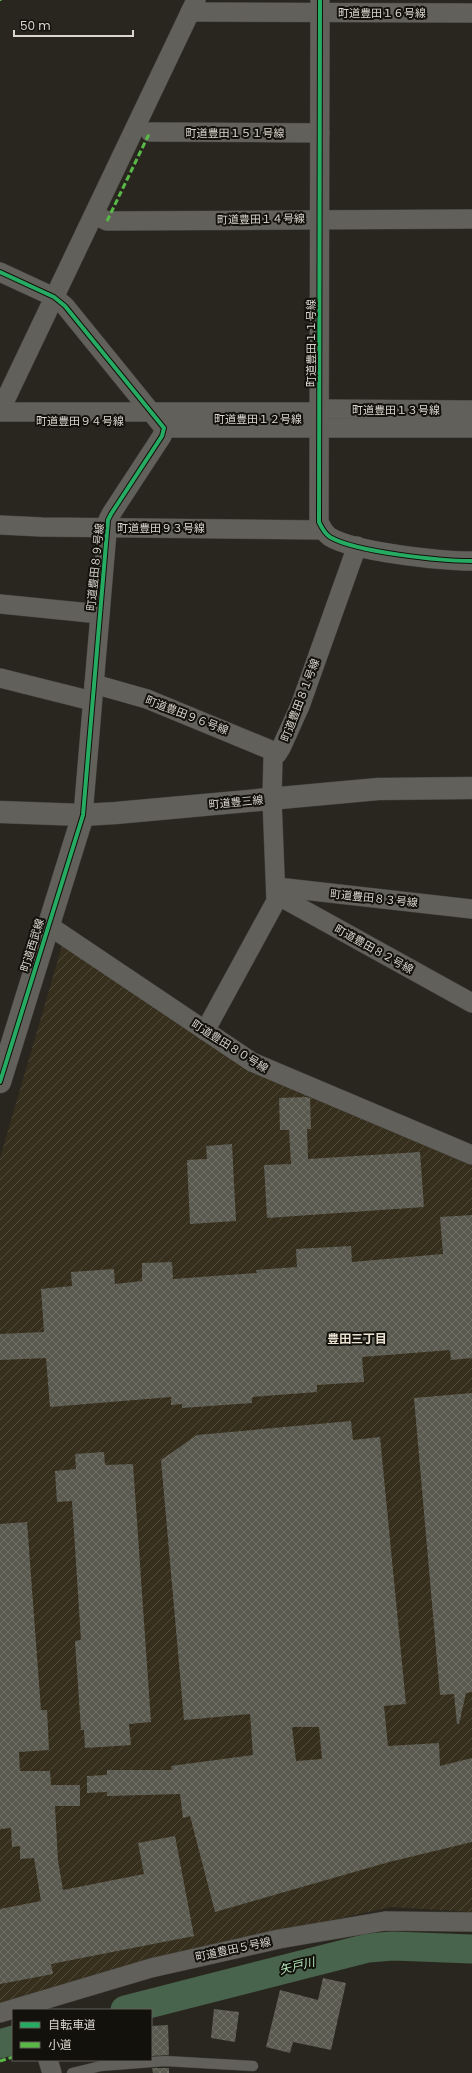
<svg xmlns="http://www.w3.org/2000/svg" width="472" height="2073" font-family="Poppins,'Noto Sans JP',sans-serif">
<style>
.industrial{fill:url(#industrial-furrows)}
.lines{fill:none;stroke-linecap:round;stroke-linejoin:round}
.river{stroke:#49644c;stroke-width:29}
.building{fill:url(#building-cross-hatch);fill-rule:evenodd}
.lane-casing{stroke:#45433d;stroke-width:11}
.street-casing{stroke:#45433d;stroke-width:20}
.secondary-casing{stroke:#45433d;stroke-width:23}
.lane{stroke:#62605a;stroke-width:10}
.street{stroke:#62605a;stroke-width:19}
.secondary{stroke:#62605a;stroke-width:22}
.quiet{stroke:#58b947;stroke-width:3;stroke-dasharray:6 3;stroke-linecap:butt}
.cycleway-casing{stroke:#13110b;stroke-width:6}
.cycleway{stroke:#26ab63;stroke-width:4}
.labels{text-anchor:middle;stroke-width:4;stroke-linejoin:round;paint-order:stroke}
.street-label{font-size:11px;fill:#dad6ce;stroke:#13110b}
.neighbourhood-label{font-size:12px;font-weight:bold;fill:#eae3d3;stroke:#13110b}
.water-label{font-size:12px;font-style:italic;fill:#b5ebbd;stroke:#13110b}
</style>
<defs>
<pattern id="industrial-furrows" width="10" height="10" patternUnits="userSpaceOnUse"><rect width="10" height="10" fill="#372f1d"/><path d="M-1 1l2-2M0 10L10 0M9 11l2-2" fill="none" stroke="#534c3d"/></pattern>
<pattern id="building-cross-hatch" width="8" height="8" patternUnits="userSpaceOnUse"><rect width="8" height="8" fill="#59594f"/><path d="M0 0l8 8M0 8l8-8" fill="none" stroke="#707067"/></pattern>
</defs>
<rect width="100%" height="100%" fill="#29261f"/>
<polygon class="industrial" points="62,946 244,1066 472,1164 472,1912 391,1907 122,1967 0,2003 0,1158"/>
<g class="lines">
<g class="river">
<polyline points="125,2010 368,1948 393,1946 472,1949"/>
<polyline points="0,2044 13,2040"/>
</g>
</g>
<g class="building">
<polygon points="306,1097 310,1098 311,1129 307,1129 308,1159 420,1152 424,1207 267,1218 264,1165 291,1164 289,1130 280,1130 279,1098"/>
<polygon points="232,1144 236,1221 190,1224 187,1160 207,1159 206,1146"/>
<polygon points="472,1215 472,1358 451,1360 450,1350 362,1357 364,1382 317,1385 317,1392 252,1397 252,1403 182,1408 182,1404 171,1405 171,1397 50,1407 46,1358 0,1360 0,1334 44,1332 41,1289 72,1286 71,1272 114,1269 115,1284 142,1281 142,1263 172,1262 173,1279 257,1273 256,1270 297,1267 296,1249 351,1246 352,1262 443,1254 440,1217"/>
<polygon points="472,1393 472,1692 466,1693 459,1724 457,1724 454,1694 440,1695 414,1398"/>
<path d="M351,1421L353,1440L380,1437L406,1704L384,1706L388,1746L439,1743L440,1766L472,1758V1842L389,1862L215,1912L190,1816L183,1818L180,1794L107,1796V1792L87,1793V1776L107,1775V1770H172L171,1766L253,1755L250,1714L184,1720L161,1460L197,1435ZM292,1727H319L322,1759L296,1761Z"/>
<polygon points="104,1452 105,1465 133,1464 151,1722 129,1724 131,1745 85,1748 84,1730 81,1730 75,1641 81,1640 72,1501 57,1502 55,1471 76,1469 75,1454"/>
<polygon points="27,1522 41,1710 47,1710 49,1750 19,1752 20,1771 50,1771 51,1785 80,1785 80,1806 55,1806 58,1861 63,1890 144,1874 138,1843 175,1836 194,1936 51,1964 53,1974 0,1984 0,1909 41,1901 34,1858 20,1859 20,1846 12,1847 11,1828 0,1829 0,1524"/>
<polygon points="323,1978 346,1983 331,2050 293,2042 290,2053 266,2047 280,1990 318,2000"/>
<polygon points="214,2009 239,2012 235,2042 211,2038"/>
<polygon points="168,2025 169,2055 152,2056 151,2026"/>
<polygon points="152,2068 169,2068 169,2073 153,2073"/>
</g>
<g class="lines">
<defs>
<polyline id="lane" points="72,2073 101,2066 165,2061 253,2066"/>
<g id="street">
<path d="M320,0L319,522C322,528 324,533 330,537C355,552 441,561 472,561"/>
<polyline points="190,12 472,13"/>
<polyline points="150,132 320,133"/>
<polyline points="95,215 107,221 472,219"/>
<polyline points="0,272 54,297 65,306 164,428 162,436 111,514 108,520 83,815"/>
<polyline points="320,409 472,410"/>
<polyline points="0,411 196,0"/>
<polyline points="0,412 320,412"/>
<polyline points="164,428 472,428"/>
<polyline points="0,525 42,527 322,530"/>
<polyline points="0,604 100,614"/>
<polyline points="0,678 92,701"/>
<polyline points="94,684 147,699 278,753"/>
<polyline points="277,887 472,909"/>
<polyline points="277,895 472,1003"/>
<polyline points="48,925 252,1062 472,1155"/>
<polyline points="205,1031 276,901 272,799 273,759 281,748 300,706 357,546"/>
<polyline points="0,2013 151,1968 279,1939 385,1921 472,1922"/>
<polyline points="48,2060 52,2073"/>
</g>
<g id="secondary">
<polyline points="0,812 83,815 116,813 378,789 472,788"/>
<polyline points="0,1082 83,815"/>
</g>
</defs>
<use href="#lane" class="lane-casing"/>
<use href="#street" class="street-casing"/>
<use href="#secondary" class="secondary-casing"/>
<use href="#lane" class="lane"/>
<use href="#street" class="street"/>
<use href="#secondary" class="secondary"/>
<g class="quiet">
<polyline points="0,1 0,0"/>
<polyline points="107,221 150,132"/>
<polyline points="0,2061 13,2057"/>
</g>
<defs>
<g id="cycleway">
<path d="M320,0L319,522C322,528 324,533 330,537C355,552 441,561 472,561"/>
<polyline points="0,272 54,297 65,306 164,428 162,436 111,514 108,520 83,815 0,1082"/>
</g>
</defs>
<use href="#cycleway" class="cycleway-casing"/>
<use href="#cycleway" class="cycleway"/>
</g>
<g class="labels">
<g class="street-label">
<text x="382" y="17">町道豊田１６号線</text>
<text x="235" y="137">町道豊田１５１号線</text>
<text transform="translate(261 219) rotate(-1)" y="4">町道豊田１４号線</text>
<text transform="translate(311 343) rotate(-90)" y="4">町道豊田１１号線</text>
<text x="396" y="414">町道豊田１３号線</text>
<text x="258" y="423">町道豊田１２号線</text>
<text x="80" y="425">町道豊田９４号線</text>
<text x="161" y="532">町道豊田９３号線</text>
<text transform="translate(95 567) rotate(-84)" y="4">町道豊田８９号線</text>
<text transform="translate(300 700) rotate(-69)" y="4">町道豊田８１号線</text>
<text transform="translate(187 715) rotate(21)" y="4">町道豊田９６号線</text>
<text transform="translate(236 802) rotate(-5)" y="4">町道豊三線</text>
<text transform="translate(374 898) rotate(6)" y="4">町道豊田８３号線</text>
<text transform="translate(32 945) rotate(-73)" y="4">町道西武線</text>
<text transform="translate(374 949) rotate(29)" y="4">町道豊田８２号線</text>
<text transform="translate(230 1046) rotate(32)" y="4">町道豊田８０号線</text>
<text transform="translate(233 1949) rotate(-12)" y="4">町道豊田５号線</text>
</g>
<g class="neighbourhood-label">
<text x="357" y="1343">豊田三丁目</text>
</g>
<g class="water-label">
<text transform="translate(297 1966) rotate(-14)" y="4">矢戸川</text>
</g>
</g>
<rect x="12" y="2009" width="140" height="52" fill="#13110b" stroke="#636059"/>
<rect x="20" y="2022" width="20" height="6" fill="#26ab63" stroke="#636059"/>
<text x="48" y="2029" font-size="12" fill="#dad6ce">自転車道</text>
<rect x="20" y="2042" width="20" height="6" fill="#58b947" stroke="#636059"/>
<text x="48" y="2049" font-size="12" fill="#dad6ce">小道</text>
<path d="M14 30v6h119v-6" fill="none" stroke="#dad6ce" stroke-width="2"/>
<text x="20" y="30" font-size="12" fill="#dad6ce" stroke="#13110b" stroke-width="3" paint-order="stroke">50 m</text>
</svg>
